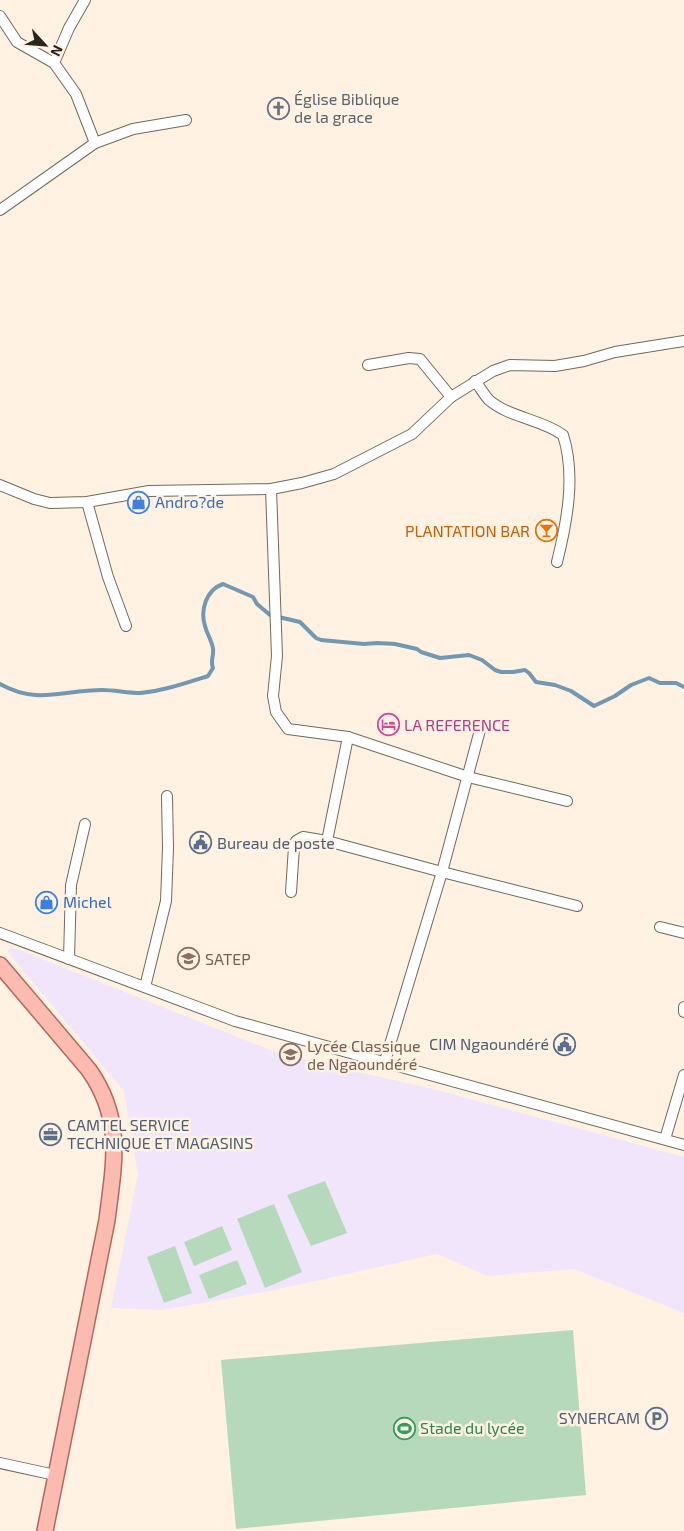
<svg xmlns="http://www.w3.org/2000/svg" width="684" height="1531" font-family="'Exo 2',sans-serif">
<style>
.education{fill:#f0e5fa}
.green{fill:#b6d9bb}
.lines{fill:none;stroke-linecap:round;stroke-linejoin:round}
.stream{stroke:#7399b2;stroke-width:4}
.minor-casing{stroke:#73695b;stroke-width:12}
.primary-casing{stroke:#b0695c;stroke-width:18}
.minor{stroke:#fff;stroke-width:10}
.primary{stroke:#fcbbb1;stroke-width:15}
.labels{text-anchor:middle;stroke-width:5;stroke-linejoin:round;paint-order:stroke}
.worship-label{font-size:16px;fill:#5b616d;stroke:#fff2e3;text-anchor:start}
.shop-label{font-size:16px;fill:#366cbe;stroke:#fff2e3;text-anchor:start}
.food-label{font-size:16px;fill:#c56008;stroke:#fff2e3;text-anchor:end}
.hotel-label{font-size:16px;fill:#b23c85;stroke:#fff2e3;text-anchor:start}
.service-label{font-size:16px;fill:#4e5e75;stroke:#fff2e3;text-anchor:start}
.education-label{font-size:16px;fill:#785e54;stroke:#fff2e3;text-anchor:start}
.leisure-label{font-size:16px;fill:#27864d;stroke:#fff2e3;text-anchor:start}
</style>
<rect width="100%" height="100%" fill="#fff2e3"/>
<polygon class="education" points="12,947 280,1054 437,1090 684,1157 684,1313 574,1269 488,1276 437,1254 270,1291 162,1310 111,1308 138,1175 124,1091 7,951"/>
<g class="green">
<polygon points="325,1181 347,1233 311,1246 287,1195"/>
<polygon points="274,1204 302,1272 265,1288 237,1219"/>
<polygon points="222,1226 232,1250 194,1266 184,1242"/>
<polygon points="175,1246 192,1293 164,1303 147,1257"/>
<polygon points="237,1260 247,1284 209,1299 199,1275"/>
<polygon points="573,1330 586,1495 236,1529 221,1360"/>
</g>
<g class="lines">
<path class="stream" d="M0,684C37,705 63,690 102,690C115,690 127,693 140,693C163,691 186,683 208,676L213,668C210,661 214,656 213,649C212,641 207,634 205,626C200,610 206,590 223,584L253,597L257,604L270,615L300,622L316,638L321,640L364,644L377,643L395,644L417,649L421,652L440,658L469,655L482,660L495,670L501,672H513L525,670L529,673L536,682L555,685L571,691L594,706L615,696L631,685L649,678L660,683H676L684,687"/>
<defs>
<g id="minor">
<polyline points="85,0 69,28 54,63 76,94 95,143"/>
<polyline points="0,16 17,42 54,63"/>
<polyline points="0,210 95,143 133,129 186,120"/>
<polyline points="368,365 409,358 420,359 451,397"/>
<path d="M475,381C480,387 484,395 489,400C510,418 541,419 563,435C576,475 567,522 557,562"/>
<polyline points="0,485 34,499 50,503 87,502 149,491 271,489 302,483 334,474 412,434 451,397 493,371 510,365 555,366 584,361 615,352 684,341"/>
<polyline points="271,489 277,656 273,696 276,712 288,729 348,737 468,777 567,801"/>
<polyline points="87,502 108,577 126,626"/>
<polyline points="327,841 348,737"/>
<polyline points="291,892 294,847 296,841 303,837 327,841 442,872 577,906"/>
<polyline points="660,927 684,933"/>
<polyline points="0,933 235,1021 684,1145"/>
<polyline points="69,959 71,885 85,824"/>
<polyline points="145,987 166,901 168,848 167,796"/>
<polyline points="684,1007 684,1012"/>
<polyline points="385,1061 442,872 480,730"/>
<polyline points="665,1139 684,1075"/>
<polyline points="0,1463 55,1475"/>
</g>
<path id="primary" d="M0,965L89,1070C124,1120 114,1163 107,1220L45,1531"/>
</defs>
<use href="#minor" class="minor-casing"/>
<use href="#primary" class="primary-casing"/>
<use href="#minor" class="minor"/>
<use href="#primary" class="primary"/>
</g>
<defs>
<symbol id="church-ring" viewBox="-11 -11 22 22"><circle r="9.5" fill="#fff2e3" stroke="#6b7280" stroke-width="1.5"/><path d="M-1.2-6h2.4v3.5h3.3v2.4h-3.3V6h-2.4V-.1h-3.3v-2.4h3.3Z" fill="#6b7280"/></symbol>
<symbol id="shop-ring" viewBox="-11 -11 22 22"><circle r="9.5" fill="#fff2e3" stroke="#3f7fe0" stroke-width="1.5"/><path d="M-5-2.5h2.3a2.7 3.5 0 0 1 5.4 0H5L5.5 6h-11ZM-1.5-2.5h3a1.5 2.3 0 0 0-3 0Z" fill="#3f7fe0"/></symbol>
<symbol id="bar-ring" viewBox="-11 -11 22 22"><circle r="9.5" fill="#fff2e3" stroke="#e8710a" stroke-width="1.5"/><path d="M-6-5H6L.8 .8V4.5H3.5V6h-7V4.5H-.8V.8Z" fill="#e8710a"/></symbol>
<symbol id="hotel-ring" viewBox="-11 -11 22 22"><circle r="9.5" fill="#fff2e3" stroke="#d1479c" stroke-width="1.5"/><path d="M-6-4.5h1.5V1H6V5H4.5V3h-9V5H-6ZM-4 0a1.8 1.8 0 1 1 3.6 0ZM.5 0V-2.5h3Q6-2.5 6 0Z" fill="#d1479c"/></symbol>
<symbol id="civic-ring" viewBox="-11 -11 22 22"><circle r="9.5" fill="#fff2e3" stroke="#5c6f8a" stroke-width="1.5"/><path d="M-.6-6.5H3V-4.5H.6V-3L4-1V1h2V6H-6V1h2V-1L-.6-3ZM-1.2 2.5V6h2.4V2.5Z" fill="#5c6f8a"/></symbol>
<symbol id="university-ring" viewBox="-11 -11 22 22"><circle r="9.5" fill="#fff2e3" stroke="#8d6e63" stroke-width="1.5"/><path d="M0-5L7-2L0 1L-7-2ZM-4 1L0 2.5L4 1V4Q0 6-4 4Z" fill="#8d6e63"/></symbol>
<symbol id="school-ring" viewBox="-11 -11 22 22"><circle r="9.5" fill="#fff2e3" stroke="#8d6e63" stroke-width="1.5"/><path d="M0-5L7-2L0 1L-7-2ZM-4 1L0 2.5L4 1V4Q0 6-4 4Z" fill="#8d6e63"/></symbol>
<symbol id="office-ring" viewBox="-11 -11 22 22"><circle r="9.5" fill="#fff2e3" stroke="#5c6f8a" stroke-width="1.5"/><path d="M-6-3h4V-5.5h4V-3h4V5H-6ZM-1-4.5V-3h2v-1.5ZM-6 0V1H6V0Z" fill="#5c6f8a"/></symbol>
<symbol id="parking-ring" viewBox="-11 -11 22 22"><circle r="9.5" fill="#fff2e3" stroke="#5c6f8a" stroke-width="1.5"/><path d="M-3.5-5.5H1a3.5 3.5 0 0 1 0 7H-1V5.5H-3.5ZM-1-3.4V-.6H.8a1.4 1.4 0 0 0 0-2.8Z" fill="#5c6f8a"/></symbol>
<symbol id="stadium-ring" viewBox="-11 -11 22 22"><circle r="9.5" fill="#fff2e3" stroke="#2e9e5b" stroke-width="1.5"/><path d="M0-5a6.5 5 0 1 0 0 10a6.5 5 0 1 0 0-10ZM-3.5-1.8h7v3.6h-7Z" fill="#2e9e5b"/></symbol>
</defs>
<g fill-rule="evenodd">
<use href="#church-ring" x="266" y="96" width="25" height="25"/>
<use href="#shop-ring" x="126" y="490" width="25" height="25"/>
<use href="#bar-ring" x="534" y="518" width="25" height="25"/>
<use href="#hotel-ring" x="376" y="712" width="25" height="25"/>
<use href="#civic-ring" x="188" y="830" width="25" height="25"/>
<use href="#shop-ring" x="34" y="890" width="25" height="25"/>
<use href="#university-ring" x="176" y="946" width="25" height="25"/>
<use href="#civic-ring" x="552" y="1032" width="25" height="25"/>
<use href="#school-ring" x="278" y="1042" width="25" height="25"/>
<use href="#office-ring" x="38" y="1122" width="25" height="25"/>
<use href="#parking-ring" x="644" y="1406" width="25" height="25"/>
<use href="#stadium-ring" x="392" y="1416" width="25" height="25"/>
</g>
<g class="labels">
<g class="worship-label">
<text x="294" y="105">Église Biblique<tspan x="294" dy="18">de la grace</tspan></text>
</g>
<g class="shop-label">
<text x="155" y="508">Andro?de</text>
<text x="63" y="908">Michel</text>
</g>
<g class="food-label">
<text x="530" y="537">PLANTATION BAR</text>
</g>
<g class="hotel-label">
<text x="404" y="731">LA REFERENCE</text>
</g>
<g class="service-label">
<text x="217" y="849">Bureau de poste</text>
<text x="549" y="1050" text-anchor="end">CIM Ngaoundéré</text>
<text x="67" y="1131">CAMTEL SERVICE<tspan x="67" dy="18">TECHNIQUE ET MAGASINS</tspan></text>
<text x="640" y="1424" text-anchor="end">SYNERCAM</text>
</g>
<g class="education-label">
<text x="205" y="965">SATEP</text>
<text x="307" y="1052">Lycée Classique<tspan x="307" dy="18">de Ngaoundéré</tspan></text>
</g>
<g class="leisure-label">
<text x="420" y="1434">Stade du lycée</text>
</g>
</g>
<g transform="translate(45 45) rotate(116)" stroke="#fff2e3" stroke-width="4" paint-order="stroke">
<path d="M0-4L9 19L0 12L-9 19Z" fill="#28241e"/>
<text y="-8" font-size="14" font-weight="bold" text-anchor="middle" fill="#28241e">N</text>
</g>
</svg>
